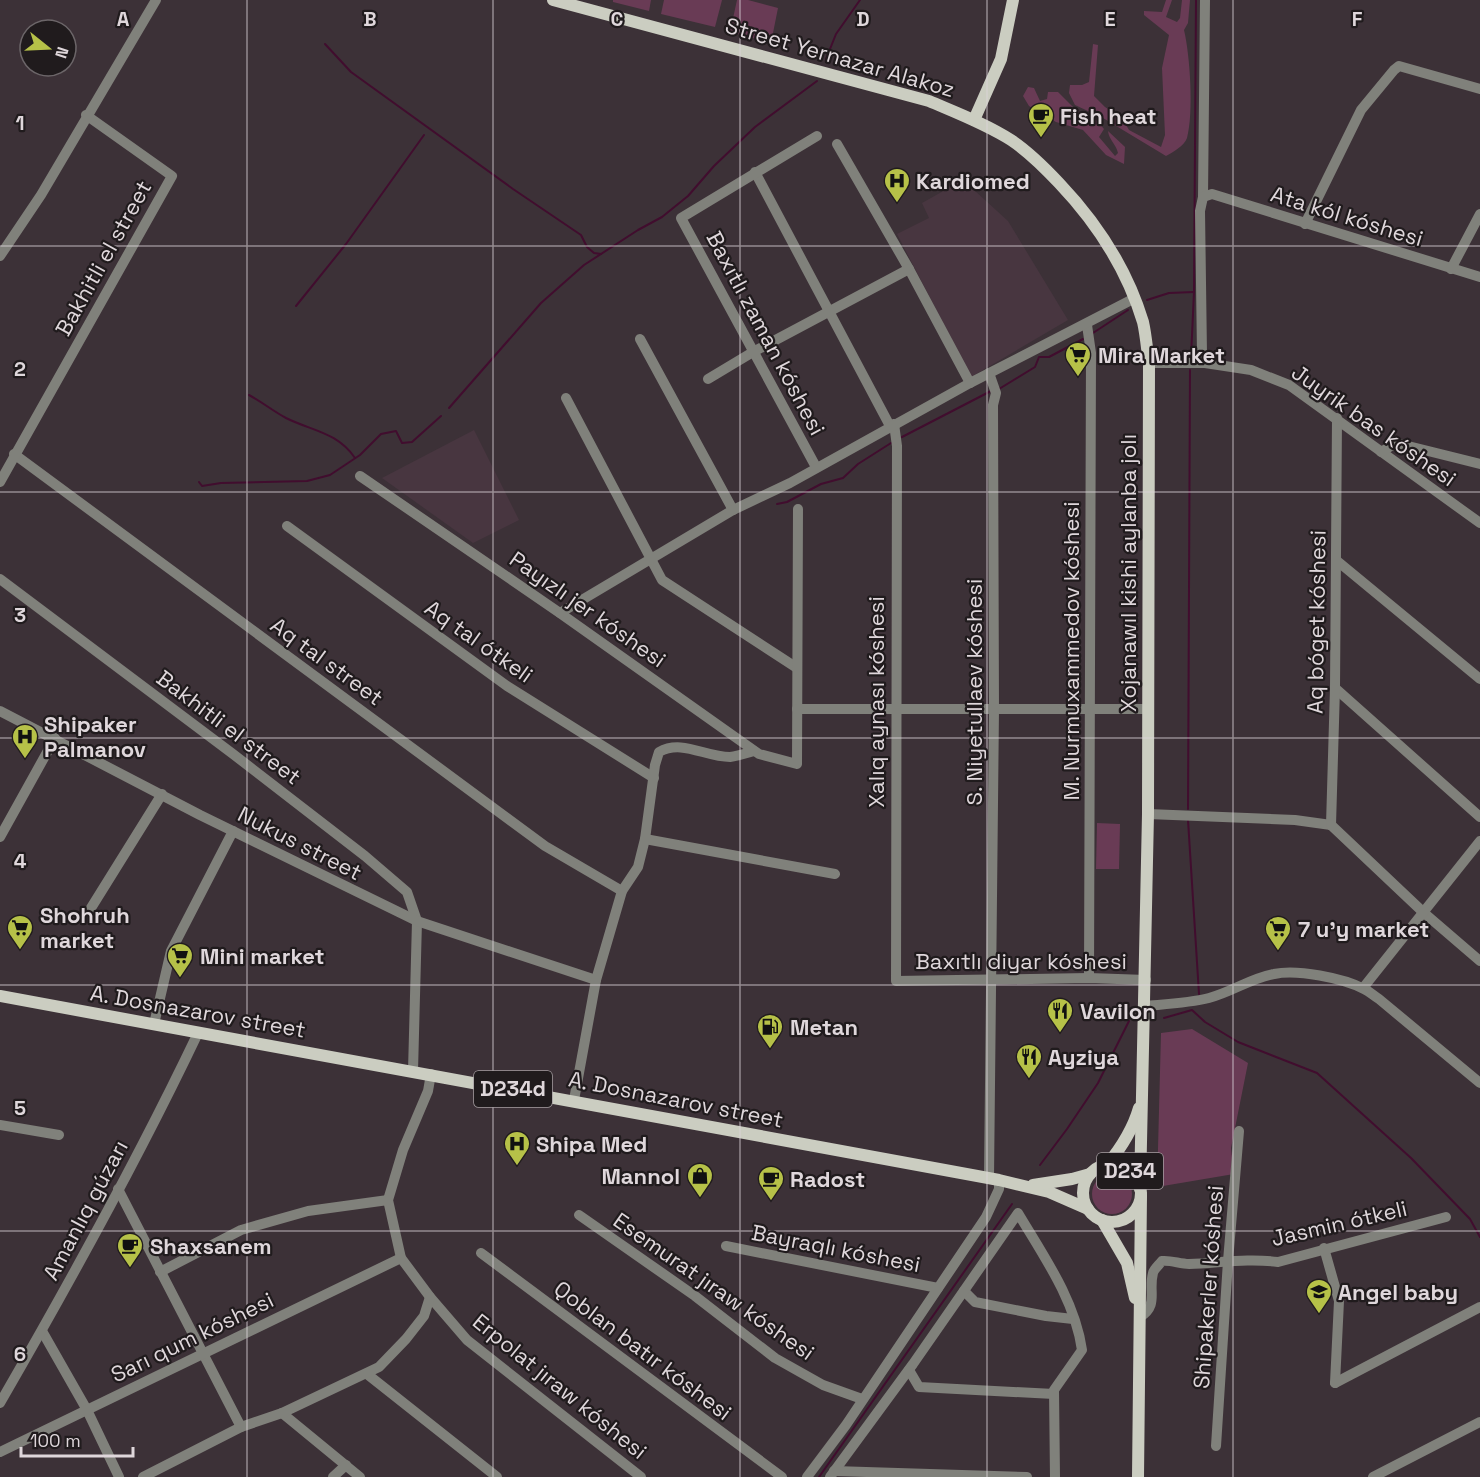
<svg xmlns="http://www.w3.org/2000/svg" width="1480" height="1477" font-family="'Space Grotesk',sans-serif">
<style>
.built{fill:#483640}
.green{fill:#693b55}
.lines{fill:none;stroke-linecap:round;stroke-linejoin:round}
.stream{stroke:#410d2e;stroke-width:2}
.minor{stroke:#80817b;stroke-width:10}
.major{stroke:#cbcdc1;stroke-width:12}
.grid{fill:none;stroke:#dfd7db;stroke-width:1.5;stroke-opacity:0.55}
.labels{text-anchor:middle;stroke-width:4.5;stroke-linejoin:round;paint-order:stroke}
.shield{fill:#201b1d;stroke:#a69fa2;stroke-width:1.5}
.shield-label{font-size:21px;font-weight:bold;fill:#dfd7db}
.street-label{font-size:22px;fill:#dfd7db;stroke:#201b1d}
.poi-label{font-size:22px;font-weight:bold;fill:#dfd7db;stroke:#201b1d;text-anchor:start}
.grid-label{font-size:20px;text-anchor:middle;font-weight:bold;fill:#dfd7db;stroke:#201b1d;stroke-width:4.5;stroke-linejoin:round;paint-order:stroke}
</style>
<rect width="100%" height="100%" fill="#3c3137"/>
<g class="built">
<polygon points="963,180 1008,221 1068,320 971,377 897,234 929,218 922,203"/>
<polygon points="474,430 519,520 473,543 382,478"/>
</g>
<g class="green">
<polygon points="613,0 651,0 649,11 613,2"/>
<polygon points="664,0 722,0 715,27 661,14"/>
<polygon points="737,0 748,0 778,8 771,43 730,32"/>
<path d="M1166,0H1172L1166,17L1177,22L1180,18L1182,0H1190L1188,23L1184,30C1190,55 1194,113 1187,138C1184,146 1173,152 1166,156L1103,118L1075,105L1069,93L1070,85H1082L1089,82L1093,44L1098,45L1094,96L1105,107L1122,118L1129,130L1161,147L1165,135L1162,68L1169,35L1144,15V11L1162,12Z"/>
<path d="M1028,87L1034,88L1040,101L1047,99L1048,92H1058L1077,111L1096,120L1104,129L1099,137L1115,156L1118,153C1116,144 1109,140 1108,131L1125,147L1124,164L1106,155L1083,130L1056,122L1029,106L1023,96Z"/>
<polygon points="1097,823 1120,824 1119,869 1096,869"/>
<polygon points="1192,1029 1248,1063 1231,1148 1234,1174 1157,1187 1161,1033"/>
<circle cx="1112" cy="1194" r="20"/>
</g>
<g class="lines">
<g class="stream">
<polyline points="325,44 351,72 513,189 581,235 587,247 594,253 601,254"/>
<polyline points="826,59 836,34 860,0"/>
<polyline points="1147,300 1169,293 1194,292"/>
<polyline points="296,306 346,244 424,135"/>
<polyline points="1093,333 1128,310"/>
<polyline points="1191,357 1194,292 1196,0"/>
<polyline points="999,389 1035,367 1039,357 1049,357 1083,339"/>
<path d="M249,395C262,402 273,411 286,418C312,431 337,432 355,458"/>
<polyline points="449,408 541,303 584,265 638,230 662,217 688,196 714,166 755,127 817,81"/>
<polyline points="902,437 991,391"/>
<polyline points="199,482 202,486 221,483 307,481 330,475 360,455 381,434 396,431 402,443 412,442 441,416"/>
<polyline points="777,504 787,502 821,484 843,478 858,464 891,443"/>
<polyline points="1188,809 1190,370"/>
<polyline points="1188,820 1199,994"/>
<polyline points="1164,1018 1192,1010 1205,1022 1238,1042 1317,1073 1411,1158 1470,1219 1480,1237"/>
<polyline points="1040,1165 1067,1129 1098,1083 1129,1021"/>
<polyline points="819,1477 1012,1204"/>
</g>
<g class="minor">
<polyline points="1205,0 1203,197 1200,211 1202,354 1205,363"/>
<polyline points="837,144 909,269 970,383"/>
<polyline points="755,172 890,426"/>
<polyline points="1203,197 1212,194 1480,277"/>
<polyline points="1305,224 1361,110 1394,70 1399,66 1480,89"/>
<polyline points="0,256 41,195 156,0"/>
<polyline points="1451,269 1480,214"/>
<polyline points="1087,325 1091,353 1089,978"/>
<polyline points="640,339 733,510"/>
<polyline points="1149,363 1205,363 1251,370 1289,385 1480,523"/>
<polyline points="989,373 996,393 993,405 994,709 989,1178"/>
<polyline points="708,379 753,352 909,269"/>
<polyline points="566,398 662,580 797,668"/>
<polyline points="894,424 897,446 896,981 1089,978 1146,980"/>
<polyline points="1381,452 1396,443 1480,464"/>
<polyline points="14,454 545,846 622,891"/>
<polyline points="816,467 681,218 817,136"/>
<polyline points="360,476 560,613 759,754 797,764 798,509"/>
<polyline points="0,482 172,176 86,115"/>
<polyline points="287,526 507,686 654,778"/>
<polyline points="1336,560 1480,679"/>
<polyline points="0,579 233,754 365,856 407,892 417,921 413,1071"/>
<polyline points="560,613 733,510 790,483 970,383 1135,298"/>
<polyline points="1335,688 1480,817"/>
<polyline points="797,709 1148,709"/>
<polyline points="0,711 200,815 417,921 596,980"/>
<polyline points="1148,814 1295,820 1331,825"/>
<polyline points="1331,825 1335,688 1337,418"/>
<polyline points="1331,825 1423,912 1480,961"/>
<polyline points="0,837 55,738"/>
<polyline points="645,839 835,874"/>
<polyline points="91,908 162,794"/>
<polyline points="1363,988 1480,841"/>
<path d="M1145,1006C1167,1004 1189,1003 1209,998C1232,992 1251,978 1274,974C1297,969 1343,978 1364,989C1369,991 1374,996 1379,999L1480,1083"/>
<polyline points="154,1024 171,951 233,831"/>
<polyline points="431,1074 428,1091 403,1150 388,1200 401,1258 430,1297 467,1340 641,1477"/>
<path d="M574,1100L596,980L622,891L638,867L645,839L655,765L659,752C682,739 705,757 730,757C738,756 747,753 754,751"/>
<polyline points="0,1125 59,1135"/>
<polyline points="118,1189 241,1427"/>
<polyline points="579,1215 695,1296 775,1358 823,1385 862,1399"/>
<polyline points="726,1246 938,1288"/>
<polyline points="1324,1248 1339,1301 1335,1383"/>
<polyline points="481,1253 782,1477"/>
<polyline points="160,1272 241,1230 308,1211 388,1200"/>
<polyline points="964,1291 975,1302 1046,1316 1073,1319"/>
<path d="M1140,1317C1159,1305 1148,1292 1153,1273C1154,1269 1159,1265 1162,1261C1171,1260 1180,1264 1189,1264C1220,1263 1247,1258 1278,1262L1446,1217"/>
<polyline points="42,1331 87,1410 119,1477"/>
<polyline points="909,1370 919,1387 1054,1394"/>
<polyline points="367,1374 497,1477"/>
<polyline points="1335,1383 1480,1307"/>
<path d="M0,1403C70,1282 138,1159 198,1033"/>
<polyline points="282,1413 360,1477"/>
<polyline points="1216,1446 1228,1261 1239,1131"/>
<polyline points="0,1452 401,1258"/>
<polyline points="834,1471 1027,1477"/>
<polyline points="143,1477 241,1427 282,1413 379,1367 406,1339 424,1316 430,1297"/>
<polyline points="333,1477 346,1465"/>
<polyline points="807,1477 846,1425 986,1217 999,1189 999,1180"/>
<path d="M830,1477L913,1364L1018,1213C1043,1255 1075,1300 1082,1350L1054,1390L1055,1477"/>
<polyline points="1373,1477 1480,1422"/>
</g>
<g class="major">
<path d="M553,0L929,101C957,113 986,124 1011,140C1029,152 1044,167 1059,183C1097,223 1127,269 1143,322C1146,335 1147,350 1149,363L1148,814L1140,1189"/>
<polyline points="974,120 1001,59 1013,0"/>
<polyline points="0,996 999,1180 1049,1192 1088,1209"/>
<circle cx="1112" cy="1193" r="29"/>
<path d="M1107,1165C1121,1148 1133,1129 1139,1108"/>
<polyline points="1033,1185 1072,1179 1090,1174"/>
<polyline points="1102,1220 1127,1263 1135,1298"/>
<polyline points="1138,1477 1141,1195"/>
</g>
</g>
<path class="grid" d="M247,0V1477M493,0V1477M740,0V1477M987,0V1477M1233,0V1477M0,246H1480M0,492H1480M0,738H1480M0,985H1480M0,1231H1480"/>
<defs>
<symbol id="cafe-pin" viewBox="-11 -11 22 30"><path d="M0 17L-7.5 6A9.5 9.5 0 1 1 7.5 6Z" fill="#b6c148" stroke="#201b1d"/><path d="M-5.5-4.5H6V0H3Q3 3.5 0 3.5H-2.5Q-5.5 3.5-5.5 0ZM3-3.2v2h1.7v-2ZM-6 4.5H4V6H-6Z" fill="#111"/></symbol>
<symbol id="hospital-pin" viewBox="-11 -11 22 30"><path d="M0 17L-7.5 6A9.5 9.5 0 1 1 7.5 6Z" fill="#b6c148" stroke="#201b1d"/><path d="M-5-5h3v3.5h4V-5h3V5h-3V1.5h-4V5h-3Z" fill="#111"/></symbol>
<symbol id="supermarket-pin" viewBox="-11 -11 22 30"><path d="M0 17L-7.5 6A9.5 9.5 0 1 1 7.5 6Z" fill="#b6c148" stroke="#201b1d"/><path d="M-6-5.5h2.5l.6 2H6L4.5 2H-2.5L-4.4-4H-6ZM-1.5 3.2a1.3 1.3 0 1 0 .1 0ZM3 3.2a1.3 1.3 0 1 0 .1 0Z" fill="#111"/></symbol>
<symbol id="restaurant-pin" viewBox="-11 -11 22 30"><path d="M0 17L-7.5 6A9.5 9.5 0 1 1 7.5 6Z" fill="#b6c148" stroke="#201b1d"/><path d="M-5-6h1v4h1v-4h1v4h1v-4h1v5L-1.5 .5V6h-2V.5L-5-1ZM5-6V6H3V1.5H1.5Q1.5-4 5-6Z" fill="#111"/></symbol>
<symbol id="fuel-pin" viewBox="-11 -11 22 30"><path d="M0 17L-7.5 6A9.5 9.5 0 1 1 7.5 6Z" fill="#b6c148" stroke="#201b1d"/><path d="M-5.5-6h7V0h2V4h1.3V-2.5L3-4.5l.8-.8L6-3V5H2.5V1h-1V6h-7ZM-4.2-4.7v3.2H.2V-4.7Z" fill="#111"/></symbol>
<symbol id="shop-pin" viewBox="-11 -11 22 30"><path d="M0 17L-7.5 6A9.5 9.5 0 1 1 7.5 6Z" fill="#b6c148" stroke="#201b1d"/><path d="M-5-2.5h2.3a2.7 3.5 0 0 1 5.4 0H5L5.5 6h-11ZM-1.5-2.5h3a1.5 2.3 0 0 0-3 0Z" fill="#111"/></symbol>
<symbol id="school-pin" viewBox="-11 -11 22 30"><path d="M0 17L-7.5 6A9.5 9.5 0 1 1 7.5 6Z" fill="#b6c148" stroke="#201b1d"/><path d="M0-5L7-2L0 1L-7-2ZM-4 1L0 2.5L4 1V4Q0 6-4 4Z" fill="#111"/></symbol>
</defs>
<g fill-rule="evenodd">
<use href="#cafe-pin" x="1026" y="101" width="30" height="40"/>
<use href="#hospital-pin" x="882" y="166" width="30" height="40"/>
<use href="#supermarket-pin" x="1063" y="340" width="30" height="40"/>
<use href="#hospital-pin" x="10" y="722" width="30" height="40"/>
<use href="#supermarket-pin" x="5" y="913" width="30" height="40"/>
<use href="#supermarket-pin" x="1263" y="914" width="30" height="40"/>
<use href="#supermarket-pin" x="165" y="941" width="30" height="40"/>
<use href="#restaurant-pin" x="1045" y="996" width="30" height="40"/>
<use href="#fuel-pin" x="755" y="1012" width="30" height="40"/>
<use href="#restaurant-pin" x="1014" y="1042" width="30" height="40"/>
<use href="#hospital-pin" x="502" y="1129" width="30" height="40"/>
<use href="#shop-pin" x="685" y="1161" width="30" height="40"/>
<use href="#cafe-pin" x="756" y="1164" width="30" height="40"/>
<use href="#cafe-pin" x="115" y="1231" width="30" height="40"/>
<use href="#school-pin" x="1304" y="1277" width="30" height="40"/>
</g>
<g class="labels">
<g class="shield">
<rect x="474" y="1071" width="78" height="36" rx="4.5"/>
<rect x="1097" y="1153" width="66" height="36" rx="4.5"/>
</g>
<g class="shield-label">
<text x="513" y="1096">D234d</text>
<text x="1130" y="1178">D234</text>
</g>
<g class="street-label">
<text transform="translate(840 57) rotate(16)" y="8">Street Yernazar Alakoz</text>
<text transform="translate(1347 216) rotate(17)" y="8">Ata kól kóshesi</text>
<text transform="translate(103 258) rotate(-61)" y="8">Bakhitli el street</text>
<text transform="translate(766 333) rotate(62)" y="8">Baxıtlı zaman kóshesi</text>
<text transform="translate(1374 425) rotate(35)" y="8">Juyrik bas kóshesi</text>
<text transform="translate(1128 573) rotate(-90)" y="8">Xojanawıl kishi aylanba jolı</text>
<text transform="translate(588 609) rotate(35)" y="8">Payızlı jer kóshesi</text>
<text transform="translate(1316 622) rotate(-89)" y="8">Aq bóget kóshesi</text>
<text transform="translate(479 641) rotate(35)" y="8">Aq tal ótkeli</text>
<text transform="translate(1071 651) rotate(-90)" y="8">M. Nurmuxammedov kóshesi</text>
<text transform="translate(327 661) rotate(36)" y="8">Aq tal street</text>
<text transform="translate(974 692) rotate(-90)" y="8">S. Niyetullaev kóshesi</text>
<text transform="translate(876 702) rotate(-90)" y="8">Xalıq aynası kóshesi</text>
<text transform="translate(229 727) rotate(37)" y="8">Bakhitli el street</text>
<text transform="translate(300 843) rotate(27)" y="8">Nukus street</text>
<text x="1021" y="969">Baxıtlı diyar kóshesi</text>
<text transform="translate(198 1011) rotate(10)" y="8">A. Dosnazarov street</text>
<text transform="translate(676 1099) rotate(11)" y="8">A. Dosnazarov street</text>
<text transform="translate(85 1210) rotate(-62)" y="8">Amanlıq gúzarı</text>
<text transform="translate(1339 1223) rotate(-13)" y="8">Jasmin ótkeli</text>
<text transform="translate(836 1248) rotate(11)" y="8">Bayraqlı kóshesi</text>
<text transform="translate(714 1286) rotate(35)" y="8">Esemurat jıraw kóshesi</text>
<text transform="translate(1208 1287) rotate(-86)" y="8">Shipakerler kóshesi</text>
<text transform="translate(192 1337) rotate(-26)" y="8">Sarı qum kóshesi</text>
<text transform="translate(643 1350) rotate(37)" y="8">Qoblan batır kóshesi</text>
<text transform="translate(560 1386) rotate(39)" y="8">Erpolat jıraw kóshesi</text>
</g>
<g class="poi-label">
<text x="1060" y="124">Fish heat</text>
<text x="916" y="189">Kardiomed</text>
<text x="1098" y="363">Mira Market</text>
<text x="44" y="732">Shipaker<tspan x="44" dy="25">Palmanov</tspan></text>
<text x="40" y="923">Shohruh<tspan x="40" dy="25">market</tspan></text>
<text x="1298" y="937">7 u'y market</text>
<text x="200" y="964">Mini market</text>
<text x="1080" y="1019">Vavilon</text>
<text x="790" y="1035">Metan</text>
<text x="1048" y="1065">Ayziya</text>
<text x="536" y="1152">Shipa Med</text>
<text x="680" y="1184" text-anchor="end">Mannol</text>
<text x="790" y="1187">Radost</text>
<text x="150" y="1254">Shaxsanem</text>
<text x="1338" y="1300">Angel baby</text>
</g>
</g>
<g class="grid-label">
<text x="123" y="26">A</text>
<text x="370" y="26">B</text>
<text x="617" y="26">C</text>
<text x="863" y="26">D</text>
<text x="1110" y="26">E</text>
<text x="1357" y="26">F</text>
<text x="20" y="130">1</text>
<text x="20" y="376">2</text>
<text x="20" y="622">3</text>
<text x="20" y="868">4</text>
<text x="20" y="1115">5</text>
<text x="20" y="1361">6</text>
</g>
<g transform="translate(48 48) rotate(108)"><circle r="28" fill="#201b1d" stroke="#6c6669" stroke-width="1.5"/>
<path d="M0-4.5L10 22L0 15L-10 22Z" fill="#b6c148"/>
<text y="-9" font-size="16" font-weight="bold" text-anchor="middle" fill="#dfd7db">N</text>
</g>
<path d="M21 1447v9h112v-9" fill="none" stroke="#dfd7db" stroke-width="3"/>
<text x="30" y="1447" font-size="18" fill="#dfd7db" stroke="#201b1d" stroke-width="4.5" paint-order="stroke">100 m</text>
</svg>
